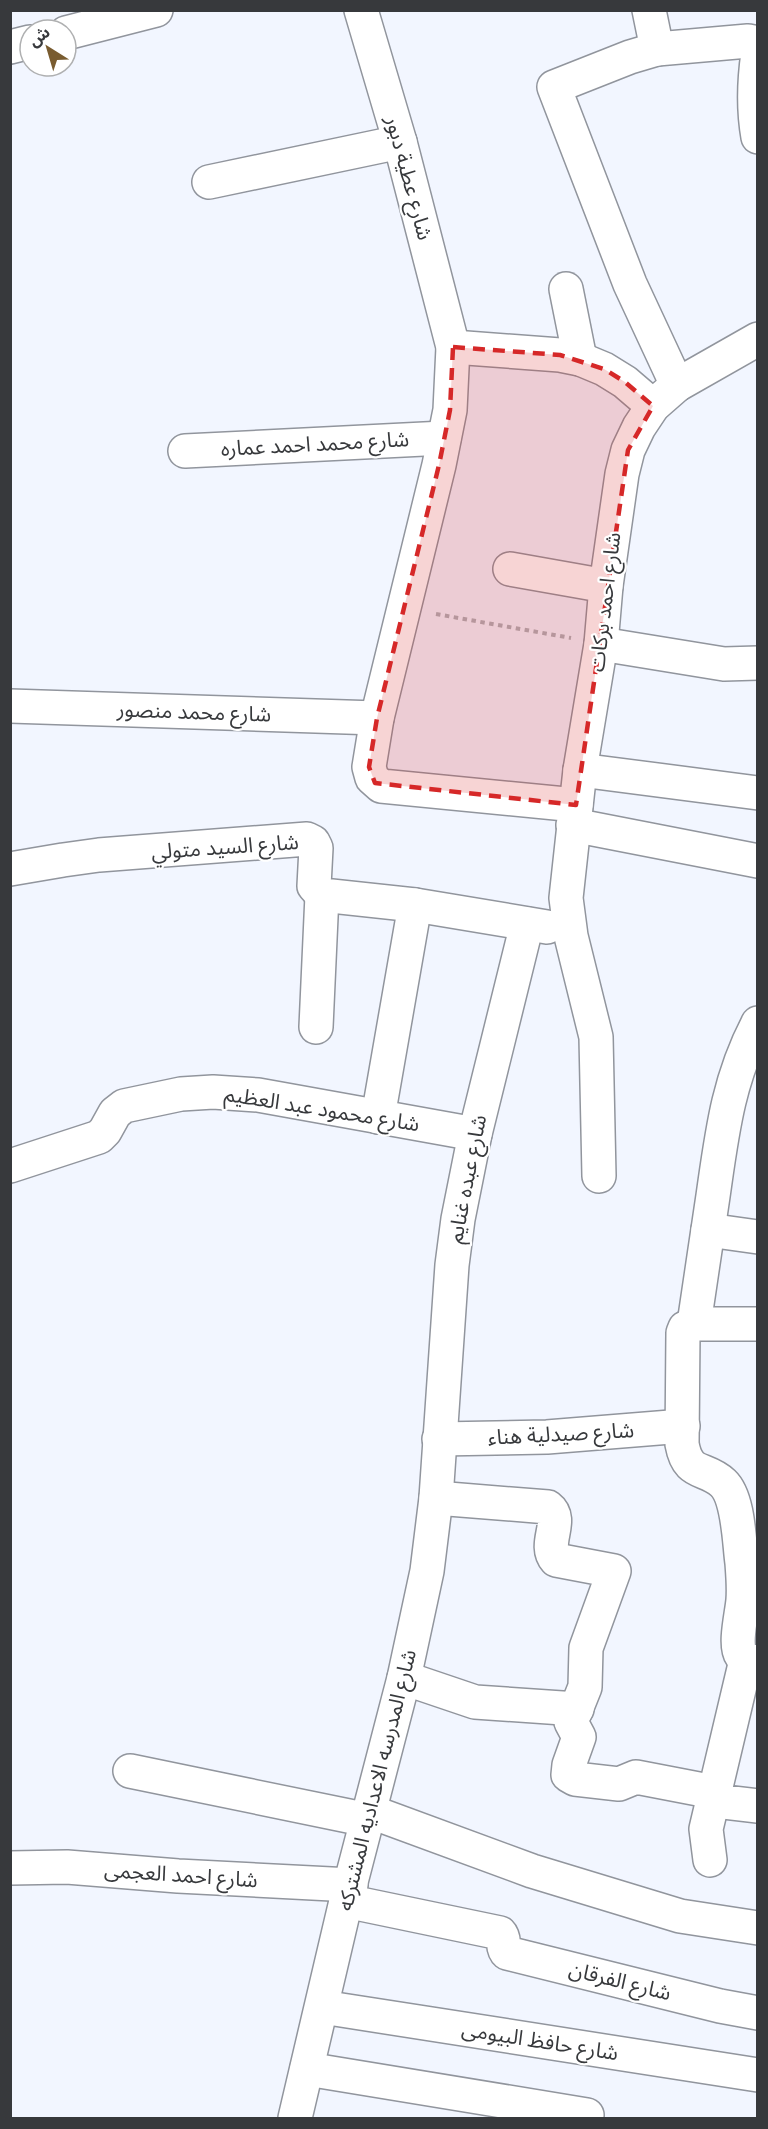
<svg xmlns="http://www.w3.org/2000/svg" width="768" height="2129" font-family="'IBM Plex Sans','Noto Sans Arabic',sans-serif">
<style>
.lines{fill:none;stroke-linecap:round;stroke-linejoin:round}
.street-casing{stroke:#91959d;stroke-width:36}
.path{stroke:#aeb2b9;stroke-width:4;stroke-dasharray:4.5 4.5;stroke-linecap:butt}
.street{stroke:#fff;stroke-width:33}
.marked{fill:#d62828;fill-opacity:0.2;stroke:#d62828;stroke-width:4.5;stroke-dasharray:12 8;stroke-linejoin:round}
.labels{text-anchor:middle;stroke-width:4.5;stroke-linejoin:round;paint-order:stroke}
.street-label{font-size:21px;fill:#37393c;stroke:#fff}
</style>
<rect width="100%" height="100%" fill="#f2f6ff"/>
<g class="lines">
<defs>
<g id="street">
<polyline points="361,10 400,142 453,347 450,410 439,465 377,718 369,767 372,778 381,786 576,805"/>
<polyline points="649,10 657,49"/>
<polyline points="66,33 156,10"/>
<polyline points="10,47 30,42"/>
<path d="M758,53C754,81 753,109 758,137"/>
<polyline points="209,182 400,142"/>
<polyline points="566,289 580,359"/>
<polyline points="453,347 560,355 580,359 604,369 625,382 653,406"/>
<polyline points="677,385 630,284 554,87 630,57 657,49 748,41 753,42 758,48"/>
<polyline points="185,451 444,438"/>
<polyline points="510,569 606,586"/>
<polyline points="601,644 724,664 758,663"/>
<polyline points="10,706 377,718"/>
<polyline points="580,770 758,793"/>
<polyline points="573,825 758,861"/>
<polyline points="10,869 63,860 99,855 307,839 313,842 316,848 314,886 322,895 415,905 547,927"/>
<polyline points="316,1027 322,895"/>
<polyline points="378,1117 415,905"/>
<polyline points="10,1166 99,1137 105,1131 115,1113 124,1106 181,1094 213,1092 258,1095 475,1134"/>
<polyline points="599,1176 596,1037 571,936 566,898 580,770 601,644 606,586 622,474 628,450 639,427 653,406 677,385 758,339"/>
<polyline points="708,1230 758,1237"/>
<path d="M694,1324C700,1281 707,1239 713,1196C722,1133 728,1080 758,1023"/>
<path d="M758,1324H694L685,1328L683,1333L682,1444C688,1477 705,1466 723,1483C739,1498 739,1542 742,1563C743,1576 744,1588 743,1600C742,1613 734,1645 741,1655C745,1661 751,1661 758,1662"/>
<polyline points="439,1439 547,1437 683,1426"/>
<path d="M436,1498L548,1507C565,1520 542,1544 556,1560L614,1571L586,1648L585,1687L571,1722L579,1737L569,1765L568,1775L575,1779L619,1784L636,1777L714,1792L724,1802L758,1806"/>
<polyline points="404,1678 475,1702 577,1709"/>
<polyline points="130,1771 368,1820"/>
<polyline points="369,1811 532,1871 680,1916 758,1928"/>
<polyline points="710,1860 706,1829 746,1660"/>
<polyline points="10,1868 67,1867 178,1876 351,1885"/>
<path d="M346,1901L500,1933C506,1939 501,1948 507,1953L720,2006L758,2013"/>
<polyline points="322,2007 758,2075"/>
<polyline points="307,2069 587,2115"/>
<polyline points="295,2118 346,1901 404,1678 427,1571 436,1498 452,1265 458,1219 475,1134 527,924"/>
</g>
</defs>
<use href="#street" class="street-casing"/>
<polyline class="path" points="436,614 571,638"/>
<use href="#street" class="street"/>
</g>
<path class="marked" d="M453,347L560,355L604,369L625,382L653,406L628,450L576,805L375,783L369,767L377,718L439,465L450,410Z"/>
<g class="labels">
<g class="street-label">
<text transform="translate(409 178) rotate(75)" y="7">شارع عطية دبور</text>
<text transform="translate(315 444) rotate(-3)" y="7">شارع محمد احمد عماره</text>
<text transform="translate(605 602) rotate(-83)" y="7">شارع احمد بركات</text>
<text transform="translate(194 712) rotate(2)" y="7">شارع محمد منصور</text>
<text transform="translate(225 847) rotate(-4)" y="7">شارع السيد متولي</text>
<text transform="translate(322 1109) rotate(9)" y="7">شارع محمود عبد العظيم</text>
<text transform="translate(467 1179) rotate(-79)" y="7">شارع عبده غنايم</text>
<text transform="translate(561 1434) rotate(-3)" y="7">شارع صيدلية هناء</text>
<text transform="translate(377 1780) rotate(-76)" y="7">شارع المدرسه الاعداديه المشتركه</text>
<text transform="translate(181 1875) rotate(4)" y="7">شارع احمد العجمى</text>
<text transform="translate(620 1981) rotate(14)" y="7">شارع الفرقان</text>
<text transform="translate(540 2041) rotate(9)" y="7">شارع حافظ البيومى</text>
</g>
</g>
<rect width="768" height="2129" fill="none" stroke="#37393c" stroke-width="24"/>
<g transform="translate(48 48) rotate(323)"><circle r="28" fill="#ffffff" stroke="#afb0b1" stroke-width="1.5"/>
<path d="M0-4.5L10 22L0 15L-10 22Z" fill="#795c30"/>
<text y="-9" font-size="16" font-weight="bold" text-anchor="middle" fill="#37393c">ش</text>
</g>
</svg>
